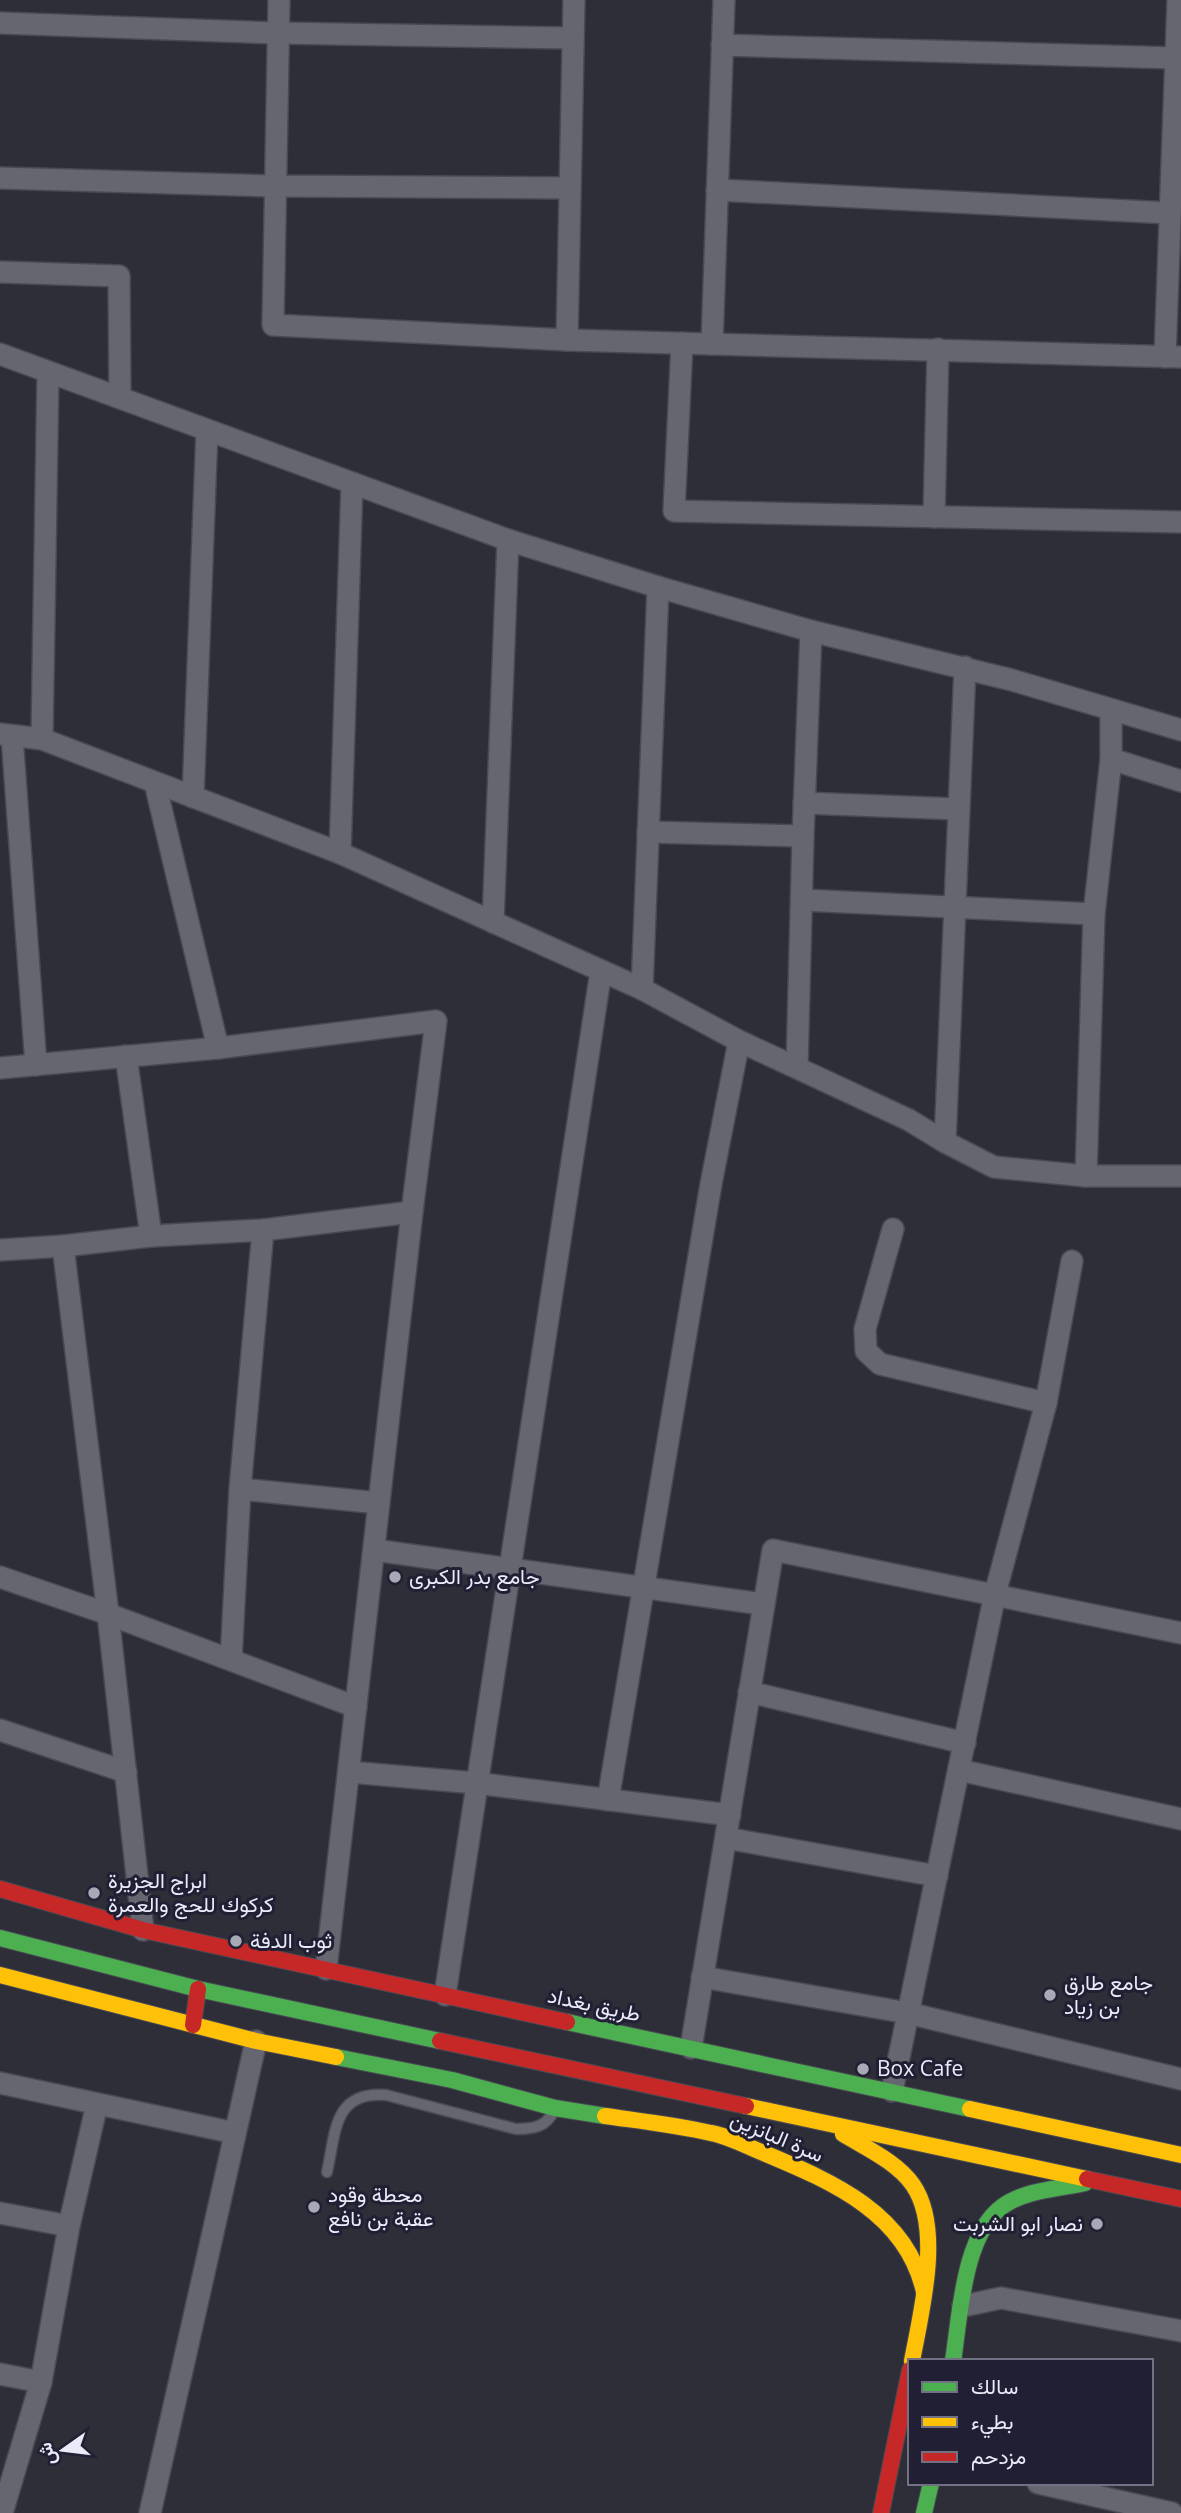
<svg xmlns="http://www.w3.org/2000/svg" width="1181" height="2513" font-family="'Open Sans',Vazirmatn,sans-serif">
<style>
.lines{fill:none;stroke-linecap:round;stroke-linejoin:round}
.lane-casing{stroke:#494953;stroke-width:13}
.street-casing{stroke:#494953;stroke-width:24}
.fast-casing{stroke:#494953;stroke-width:18}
.slow-casing{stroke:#494953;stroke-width:18}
.jam-casing{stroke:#494953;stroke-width:18}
.lane{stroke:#666671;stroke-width:10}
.street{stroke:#666671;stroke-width:21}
.fast{stroke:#4caf50;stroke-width:16}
.slow{stroke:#ffc107;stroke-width:16}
.jam{stroke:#c62828;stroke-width:16}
.poi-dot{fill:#a8a9b6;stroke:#201f34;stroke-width:2.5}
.labels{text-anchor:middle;stroke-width:6;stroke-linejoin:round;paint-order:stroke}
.poi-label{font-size:21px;fill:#eaebf9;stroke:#201f34;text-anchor:start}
.street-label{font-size:21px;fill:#eaebf9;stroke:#201f34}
</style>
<rect width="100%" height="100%" fill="#2e2e39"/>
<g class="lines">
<defs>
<path id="lane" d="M327,2172C336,2132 333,2091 386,2095L516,2129C533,2129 547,2127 554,2110"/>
<g id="street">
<polyline points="279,0 273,325 567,340 1181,357"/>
<polyline points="0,23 278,33 573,38"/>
<polyline points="722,45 1176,58"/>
<polyline points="0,178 274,186 570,188"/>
<polyline points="717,190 1170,213"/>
<polyline points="0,272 119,276 120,398"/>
<polyline points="567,340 574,0"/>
<polyline points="682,343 674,511 1181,522"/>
<polyline points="712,344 724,0"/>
<polyline points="0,354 508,540 658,587 811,631 1012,680 1181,730"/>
<polyline points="1165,357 1178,0"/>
<polyline points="934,517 938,349"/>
<polyline points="0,734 42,739 340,853 642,989 739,1041 909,1120 945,1142 994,1167 1086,1176 1181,1176"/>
<polyline points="12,736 36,1065"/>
<polyline points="42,739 48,372"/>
<polyline points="1111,759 1181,781"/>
<polyline points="155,783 218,1048"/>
<polyline points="193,797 207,430"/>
<polyline points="804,803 958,809"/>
<polyline points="648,832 803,836"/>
<polyline points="340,853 352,483"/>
<polyline points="802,900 1094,914"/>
<polyline points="493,922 508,540"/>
<polyline points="642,989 658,587"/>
<polyline points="126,1056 151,1236"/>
<polyline points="797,1067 803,836 811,631"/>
<polyline points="0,1068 218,1048 436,1021 412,1212 326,1969"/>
<polyline points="945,1142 965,667"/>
<polyline points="1086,1176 1094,914 1111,759 1111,711"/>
<polyline points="893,1229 865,1329 866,1351 880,1364 1046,1403"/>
<polyline points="63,1246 108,1614 143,1930"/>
<polyline points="0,1250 63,1246 151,1236 263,1230 412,1212"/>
<polyline points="240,1489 379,1503"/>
<polyline points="374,1550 762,1604"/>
<polyline points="0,1577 108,1614 356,1707"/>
<polyline points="231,1660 240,1489 263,1230"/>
<polyline points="749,1692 965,1743"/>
<polyline points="0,1730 126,1772"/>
<polyline points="959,1770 1181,1819"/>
<polyline points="349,1772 476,1783 730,1815"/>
<polyline points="608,1800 711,1184 739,1041"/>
<polyline points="726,1838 937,1876"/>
<polyline points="702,1977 908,2013 1181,2079"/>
<polyline points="445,1995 601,971"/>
<polyline points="691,2048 773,1550 1181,1633"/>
<polyline points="0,2083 235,2133"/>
<polyline points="892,2091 995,1594 1046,1403 1072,1261"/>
<polyline points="0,2213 69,2226"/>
<polyline points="963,2306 1001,2298 1181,2331"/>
<polyline points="0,2374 41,2382"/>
<polyline points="1038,2483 1172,2513"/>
<polyline points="2,2513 41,2382 69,2226 97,2104"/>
<polyline points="150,2513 256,2041"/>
</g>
<g id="fast">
<polyline points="0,1938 198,1989 440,2041"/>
<polyline points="567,2022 970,2109"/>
<polyline points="336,2057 452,2080 555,2108 605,2116"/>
<path d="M953,2361C960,2317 963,2234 1003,2206C1025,2190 1059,2189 1085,2183"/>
<polyline points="924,2513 931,2483"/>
</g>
<g id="slow">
<polyline points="0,1975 256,2041 336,2057"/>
<polyline points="746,2106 1087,2179"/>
<polyline points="970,2109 1181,2155"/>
<path d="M605,2116C640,2121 676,2125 711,2133C729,2136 748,2147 766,2154C833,2182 907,2214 924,2292"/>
<path d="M843,2134C866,2148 897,2162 913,2185C943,2229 921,2312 912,2361"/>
</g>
<g id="jam">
<polyline points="0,1889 143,1930 567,2022"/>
<polyline points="193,2025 198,1989"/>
<polyline points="440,2041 746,2106"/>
<polyline points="1087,2179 1181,2199"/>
<polyline points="881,2513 910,2370"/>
</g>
</defs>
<use href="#lane" class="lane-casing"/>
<use href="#street" class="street-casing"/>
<use href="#fast" class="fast-casing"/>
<use href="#slow" class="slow-casing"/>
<use href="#jam" class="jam-casing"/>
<use href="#lane" class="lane"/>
<use href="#street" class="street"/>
<use href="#fast" class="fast"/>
<use href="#slow" class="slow"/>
<use href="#jam" class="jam"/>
</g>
<g class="poi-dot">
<circle cx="395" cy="1577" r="7"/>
<circle cx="94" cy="1893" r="7"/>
<circle cx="236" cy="1941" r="7"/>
<circle cx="1050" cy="1995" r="7"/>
<circle cx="863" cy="2069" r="7"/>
<circle cx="314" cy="2207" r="7"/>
<circle cx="1097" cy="2224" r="7"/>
</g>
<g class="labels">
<g class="poi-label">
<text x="409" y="1584">جامع بدر الكبرى</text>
<text x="108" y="1888">ابراج الجزيرة<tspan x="108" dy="24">كركوك للحج والعمرة</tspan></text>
<text x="250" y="1948">ثوب الدفة</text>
<text x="1064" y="1990">جامع طارق<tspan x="1064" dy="24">بن زياد</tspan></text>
<text x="877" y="2076">Box Cafe</text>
<text x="328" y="2202">محطة وقود<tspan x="328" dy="24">عقبة بن نافع</tspan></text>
<text x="1083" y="2231" text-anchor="end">نصار ابو الشربت</text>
</g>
<g class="street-label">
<text transform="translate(594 2005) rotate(12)" y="7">طريق بغداد</text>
<text transform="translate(777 2137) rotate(23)" y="7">سرة البانزين</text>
</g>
</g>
<rect x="908" y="2359" width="245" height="126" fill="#201f34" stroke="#717183" stroke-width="2"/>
<rect x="922" y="2382" width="35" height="10" fill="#4caf50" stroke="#717183" stroke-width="2"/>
<text x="971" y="2394" font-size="21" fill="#eaebf9">سالك</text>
<rect x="922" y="2417" width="35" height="10" fill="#ffc107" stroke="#717183" stroke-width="2"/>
<text x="971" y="2429" font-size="21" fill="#eaebf9">بطيء</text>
<rect x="922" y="2452" width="35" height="10" fill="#c62828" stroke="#717183" stroke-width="2"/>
<text x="971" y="2464" font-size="21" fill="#eaebf9">مزدحم</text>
<g transform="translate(63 2450) rotate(256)" stroke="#201f34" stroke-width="5" paint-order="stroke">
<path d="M0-5L12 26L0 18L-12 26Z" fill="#eaebf9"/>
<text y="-10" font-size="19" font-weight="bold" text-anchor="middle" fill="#eaebf9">ش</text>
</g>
</svg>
